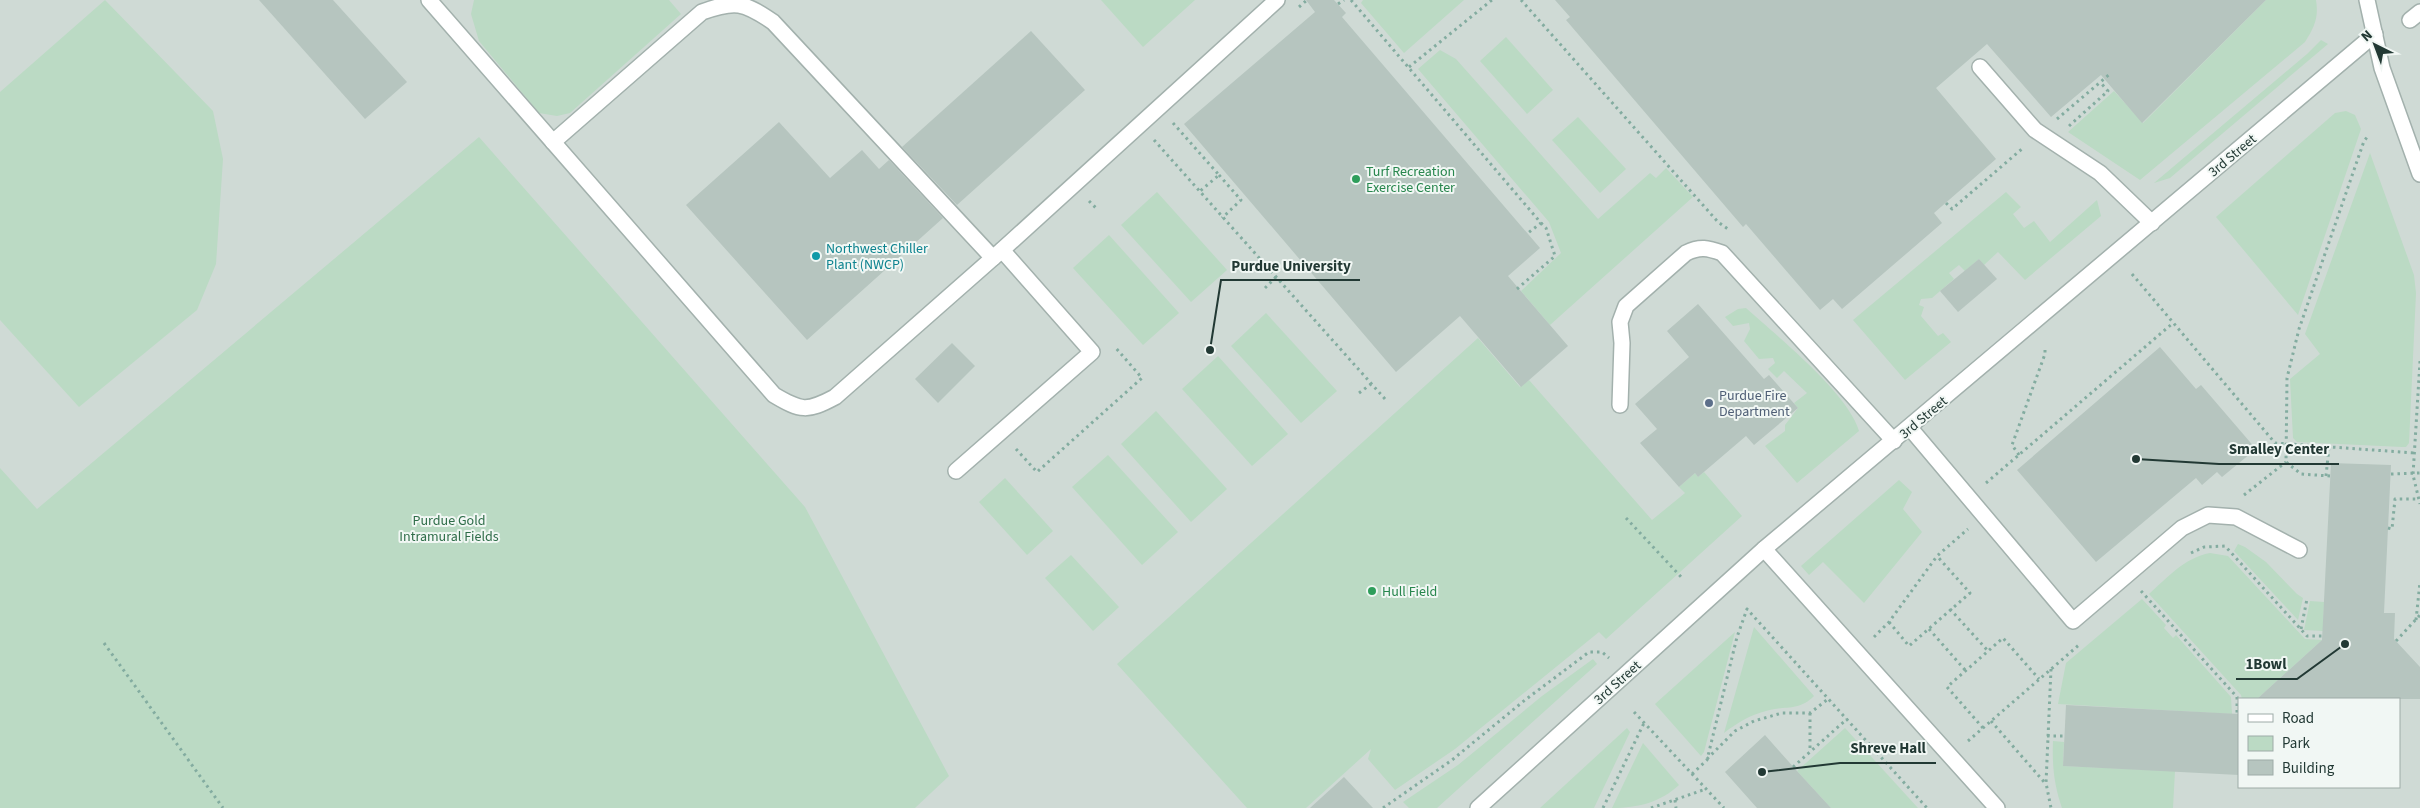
<svg xmlns="http://www.w3.org/2000/svg" width="2420" height="808" font-family="'Source Sans 3',sans-serif">
<style>
.built{fill:#cfdad5;fill-rule:evenodd}
.green{fill:#bbdac4}
.building{fill:#b6c5bf}
.lines{fill:none;stroke-linecap:round;stroke-linejoin:round}
.minor-casing{stroke:#a3b1ad;stroke-width:18}
.path{stroke:#83aca0;stroke-width:3;stroke-dasharray:2.5 4;stroke-linecap:butt}
.minor{stroke:#fff;stroke-width:15}
.leisure-dot{fill:#2e9e5b;stroke:#f1f7f4;stroke-width:2}
.culture-dot{fill:#0f9aa8;stroke:#f1f7f4;stroke-width:2}
.service-dot{fill:#5c6f8a;stroke:#f1f7f4;stroke-width:2}
.labels{text-anchor:middle;stroke-width:4;stroke-linejoin:round;paint-order:stroke}
.street-label{font-size:14px;fill:#223934;stroke:#f1f7f4}
.leisure-label{font-size:14px;fill:#27864d;stroke:#f1f7f4;text-anchor:start}
.culture-label{font-size:14px;fill:#0d838f;stroke:#f1f7f4;text-anchor:start}
.service-label{font-size:14px;fill:#4e5e75;stroke:#f1f7f4;text-anchor:start}
.park-label{font-size:14px;fill:#2f6d49;stroke:#f1f7f4}
.leader{fill:none;stroke:#223934;stroke-width:2}
.callout-dot{fill:#223934;stroke:#f1f7f4;stroke-width:2}
.callout-label{font-size:15px;text-anchor:middle;font-weight:bold;fill:#223934;stroke:#f1f7f4;stroke-width:4;stroke-linejoin:round;paint-order:stroke}
</style>
<rect width="100%" height="100%" fill="#e0eae6"/>
<path class="built" d="M0,0H2420V808H0ZM2239,699H2399V787H2239Z"/>
<g class="green">
<polygon points="105,0 213,111 223,159 216,264 197,310 79,407 0,320 0,92"/>
<polygon points="474,0 669,0 681,14 570,113 557,116 539,113 479,41 471,14"/>
<polygon points="1101,0 1195,0 1143,47"/>
<polygon points="1363,0 1464,0 1404,53 1361,3"/>
<path d="M2266,0H2316C2319,18 2314,28 2305,42L2140,180L2068,132L2114,91L2143,123Z"/>
<polygon points="1506,37 1553,90 1527,114 1480,61"/>
<polygon points="2321,40 2328,44 2170,178 2154,183 2307,54"/>
<polygon points="1440,50 1456,59 1598,219 1650,173 1656,178 1666,168 1693,197 1550,325 1521,291 1561,253 1549,222 1418,69"/>
<polygon points="2346,111 2355,115 2361,129 2298,315 2216,217 2335,113"/>
<polygon points="1578,117 1626,169 1600,193 1552,140"/>
<polygon points="479,137 805,507 949,776 915,808 0,808 0,468 37,509"/>
<polygon points="2370,153 2414,275 2416,293 2409,443 2406,447 2402,447 2297,442 2293,438 2290,379 2320,354 2305,334"/>
<polygon points="1157,192 1227,270 1191,302 1121,225"/>
<polygon points="2006,192 2021,207 2013,214 2024,228 2034,221 2050,242 2097,200 2101,216 2025,280 1998,252 1984,265 1979,259 1965,271 1959,265 1949,273 1954,279 1932,298 1921,299 1919,305 1924,307 1921,316 1938,336 1943,333 1951,342 1905,380 1853,320"/>
<polygon points="1109,235 1179,313 1143,345 1073,268"/>
<path d="M1746,308C1776,335 1849,394 1859,431L1797,483L1765,446L1785,431V425L1798,408L1794,403L1807,393L1784,371L1777,378L1768,369L1775,363L1773,358L1759,359L1744,341L1750,329L1749,323L1733,326L1725,317L1738,309Z"/>
<polygon points="1266,313 1337,391 1301,423 1231,346"/>
<polygon points="1478,338 1520,387 1529,380 1652,520 1685,493 1679,487 1695,473 1698,477 1704,472 1742,516 1606,639 1599,632 1455,749 1395,790 1368,759 1371,749 1306,808 1247,808 1117,664"/>
<polygon points="1218,356 1288,434 1252,466 1182,389"/>
<polygon points="1156,411 1227,489 1191,522 1121,444"/>
<polygon points="1108,455 1178,532 1142,565 1072,487"/>
<polygon points="1005,478 1053,531 1027,555 979,502"/>
<polygon points="1899,480 1912,492 1903,509 1922,532 1864,603 1823,562 1809,575 1801,566"/>
<polygon points="2238,544 2245,547 2266,562 2297,594 2303,598 2298,620 2234,551"/>
<path d="M2210,553L2228,556L2305,639L2322,640L2257,699H2242L2241,695L2149,594C2168,577 2184,558 2210,553Z"/>
<polygon points="1071,555 1119,607 1093,631 1045,578"/>
<polygon points="2142,599 2166,625 2164,628 2173,638 2176,635 2231,697 2232,714 2058,704 2066,663"/>
<polygon points="2310,601 2324,602 2323,631 2304,630"/>
<path d="M1754,627L1814,696C1798,712 1785,705 1766,711C1750,715 1737,723 1724,733Z"/>
<polygon points="1735,632 1704,752 1701,756 1655,704"/>
<polygon points="1593,659 1597,664 1437,808 1409,808 1403,802 1458,765 1542,696"/>
<polygon points="1627,728 1630,732 1594,808 1540,808"/>
<polygon points="1845,728 1918,808 1831,808 1797,771"/>
<path d="M2053,741L2064,742L2063,766L2175,771L2173,808H2062C2054,785 2052,765 2053,741Z"/>
<path d="M1643,743L1679,785C1661,802 1638,808 1612,808Z"/>
</g>
<g class="building">
<polygon points="259,0 333,0 407,82 365,119"/>
<polygon points="1306,0 1334,0 1346,13 1342,17 1540,248 1508,276 1568,346 1521,387 1460,316 1396,372 1184,124 1315,12"/>
<polygon points="1555,0 2266,0 2142,123 2101,75 2051,117 1987,44 1936,88 1996,159 1934,213 1942,223 1842,309 1833,299 1820,310 1746,224 1743,227 1566,20 1570,17"/>
<polygon points="1031,31 1085,90 957,205 902,147"/>
<polygon points="779,122 830,178 862,150 879,169 889,160 943,218 807,340 686,205"/>
<polygon points="1979,259 1997,279 1958,312 1940,291"/>
<polygon points="1698,304 1764,379 1769,375 1798,408 1754,445 1746,436 1698,477 1695,473 1679,487 1640,443 1657,429 1635,404 1689,357 1667,331"/>
<polygon points="952,343 975,366 938,403 915,379"/>
<polygon points="2160,347 2196,389 2201,385 2256,449 2222,477 2217,472 2202,485 2196,478 2096,562 2017,470"/>
<polygon points="2331,463 2391,465 2384,613 2395,613 2394,639 2420,667 2420,699 2257,699 2322,640"/>
<polygon points="2066,705 2239,714 2239,775 2063,766"/>
<polygon points="1765,735 1797,771 1831,808 1757,808 1725,772"/>
<polygon points="1344,777 1373,808 1310,808"/>
</g>
<g class="lines">
<defs>
<g id="minor">
<path d="M429,0L774,395C801,411 807,412 835,397L1002,250L1277,0"/>
<polyline points="2367,0 2382,68 2420,174"/>
<polyline points="2410,20 2420,12"/>
<polyline points="1980,67 2035,130 2100,173 2152,223"/>
<path d="M553,142L702,12C735,0 744,2 773,22L993,258"/>
<path d="M1620,405L1622,343L1620,322L1626,306L1686,253C1700,246 1708,248 1722,253L1894,441"/>
<polyline points="1910,428 2073,621 2182,528 2208,515 2236,517 2299,550"/>
<polyline points="956,471 1092,352 1002,250"/>
<polyline points="1764,549 1997,808"/>
<polyline points="1478,808 1764,549 2375,34"/>
</g>
</defs>
<use href="#minor" class="minor-casing"/>
<g class="path">
<polyline points="1351,0 1541,223 1528,233"/>
<polyline points="1521,0 1718,222 1728,229"/>
<polyline points="1338,4 1344,0"/>
<polyline points="1299,7 1307,0"/>
<polyline points="1409,67 1492,0"/>
<polyline points="2057,119 2111,73"/>
<polyline points="1173,123 1219,175 1199,192"/>
<polyline points="2069,126 2108,91 2100,82"/>
<polyline points="1154,140 1385,399"/>
<polyline points="1219,175 1241,200 1222,218"/>
<polyline points="1089,201 1096,208"/>
<polyline points="1946,203 1952,209 2023,148"/>
<polyline points="2132,274 2275,443 2415,453"/>
<polyline points="1265,288 1276,277"/>
<polyline points="1517,289 1555,256 1546,228 1541,223"/>
<polyline points="2420,361 2413,475 2420,504"/>
<polyline points="1359,393 1371,384"/>
<polyline points="1016,449 1037,472 1142,378 1115,347"/>
<polyline points="2019,455 2012,445 2045,354 2045,348"/>
<polyline points="2391,474 2420,473"/>
<polyline points="2326,476 2329,447"/>
<polyline points="2330,476 2301,474 2286,462 2287,378 2299,329 2364,141 2369,135"/>
<polyline points="1986,483 2173,323"/>
<polyline points="2244,495 2286,462"/>
<polyline points="1626,518 1682,578"/>
<polyline points="2388,528 2392,529 2395,499 2417,499"/>
<polyline points="2191,553 2204,547 2225,546 2307,636 2323,636"/>
<polyline points="2141,591 2237,697 2237,714"/>
<polyline points="1950,609 1988,651"/>
<polyline points="2416,620 2420,582"/>
<polyline points="1889,622 1909,646 1970,593 1937,556"/>
<polyline points="1929,629 1966,671"/>
<polyline points="2301,629 2307,599"/>
<polyline points="1874,637 1889,622 1937,556 1968,529"/>
<polyline points="2396,641 2420,615"/>
<polyline points="104,643 223,808"/>
<polyline points="2051,669 2046,783 2051,808"/>
<polyline points="1634,712 1724,808"/>
<polyline points="1810,713 1810,751"/>
<polyline points="1991,721 2045,783"/>
<polyline points="1983,728 1947,687 2003,638 2039,679"/>
<polyline points="2047,736 2064,736"/>
<polyline points="1968,741 2080,644"/>
<polyline points="1707,759 1735,731 1754,721 1782,713 1810,713 1828,699"/>
<polyline points="1793,767 1847,719"/>
<polyline points="1692,774 1707,760 1737,637 1747,609 1927,808"/>
<polyline points="1675,800 1676,808"/>
<polyline points="1383,808 1452,760 1525,700 1589,652 1602,652 1609,658"/>
<polyline points="1603,808 1644,723"/>
<polyline points="1651,808 1706,789"/>
</g>
<use href="#minor" class="minor"/>
</g>
<g class="leisure-dot">
<circle cx="1356" cy="179" r="5"/>
<circle cx="1372" cy="591" r="5"/>
</g>
<circle class="culture-dot" cx="816" cy="256" r="5"/>
<circle class="service-dot" cx="1709" cy="403" r="5"/>
<g class="labels">
<g class="street-label">
<text transform="translate(2232 155) rotate(-40)" y="5">3rd Street</text>
<text transform="translate(1923 417) rotate(-40)" y="5">3rd Street</text>
<text transform="translate(1617 682) rotate(-42)" y="5">3rd Street</text>
</g>
<g class="leisure-label">
<text x="1366" y="176">Turf Recreation<tspan x="1366" dy="16">Exercise Center</tspan></text>
<text x="1382" y="596">Hull Field</text>
</g>
<g class="culture-label">
<text x="826" y="253">Northwest Chiller<tspan x="826" dy="16">Plant (NWCP)</tspan></text>
</g>
<g class="service-label">
<text x="1719" y="400">Purdue Fire<tspan x="1719" dy="16">Department</tspan></text>
</g>
<g class="park-label">
<text x="449" y="525">Purdue Gold<tspan x="449" dy="16">Intramural Fields</tspan></text>
</g>
</g>
<path class="leader" d="M1210 350L1221 280H1360M2136 459L2219 464H2339M2345 644L2297 679H2236M1762 772L1840 763H1936"/>
<g class="callout-dot">
<circle cx="1210" cy="350" r="5"/>
<circle cx="2136" cy="459" r="5"/>
<circle cx="2345" cy="644" r="5"/>
<circle cx="1762" cy="772" r="5"/>
</g>
<g class="callout-label">
<text x="1291" y="271">Purdue University</text>
<text x="2279" y="454">Smalley Center</text>
<text x="2266" y="669">1Bowl</text>
<text x="1888" y="753">Shreve Hall</text>
</g>
<rect x="2238" y="698" width="162" height="90" fill="#f1f7f4" stroke="#9eaba7"/>
<rect x="2248" y="714" width="25" height="8" fill="#ffffff" stroke="#9eaba7"/>
<text x="2282" y="723" font-size="15" fill="#223934">Road</text>
<rect x="2248" y="736" width="25" height="15" fill="#bbdac4" stroke="#9eaba7"/>
<text x="2282" y="748" font-size="15" fill="#223934">Park</text>
<rect x="2248" y="760" width="25" height="15" fill="#b6c5bf" stroke="#9eaba7"/>
<text x="2282" y="773" font-size="15" fill="#223934">Building</text>
<g transform="translate(2375 45) rotate(318)" stroke="#f1f7f4" stroke-width="4" paint-order="stroke">
<path d="M0-4L9 19L0 12L-9 19Z" fill="#223934"/>
<text y="-8" font-size="14" font-weight="bold" text-anchor="middle" fill="#223934">N</text>
</g>
</svg>
